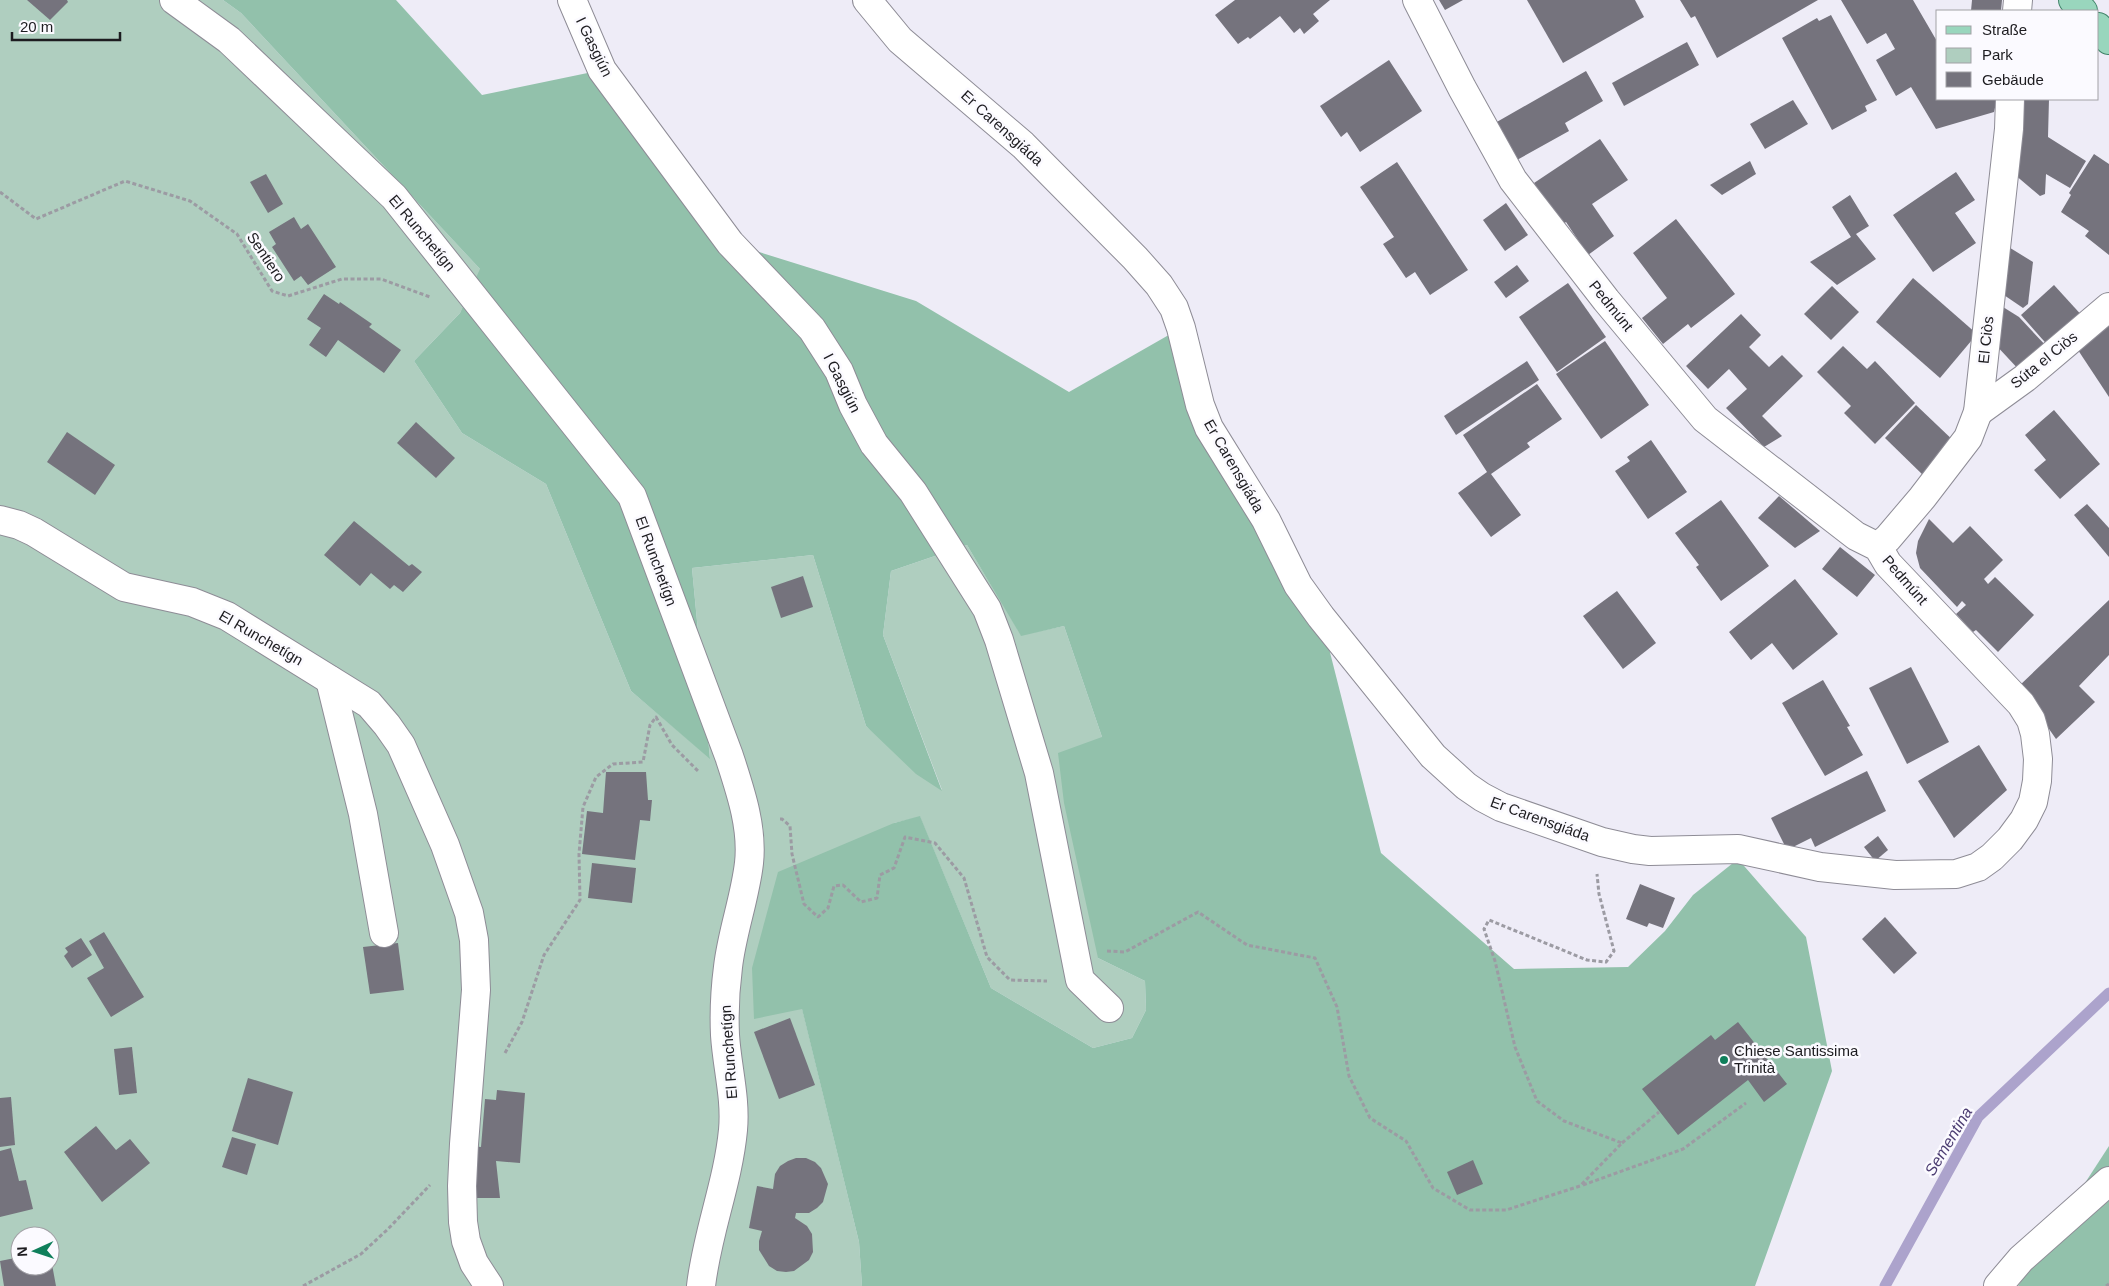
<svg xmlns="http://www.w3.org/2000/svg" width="2109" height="1286" font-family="Helvetica,sans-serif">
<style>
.green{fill:#afcebf;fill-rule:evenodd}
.forest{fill:#92c1ab}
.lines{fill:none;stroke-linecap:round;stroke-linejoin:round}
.stream{stroke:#aca3cc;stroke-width:11}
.building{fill:#75737d}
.minor-casing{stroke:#8e8c96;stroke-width:30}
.major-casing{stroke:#418369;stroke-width:30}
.path{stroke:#9c9ba3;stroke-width:3;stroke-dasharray:4 2.5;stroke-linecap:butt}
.minor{stroke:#fff;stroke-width:28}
.major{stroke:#99d6bd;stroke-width:28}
.poi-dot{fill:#0f7f5b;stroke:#fbfaff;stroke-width:2}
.labels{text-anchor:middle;stroke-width:5;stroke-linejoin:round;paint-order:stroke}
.street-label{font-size:15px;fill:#1d1c20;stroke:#fbfaff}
.poi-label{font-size:15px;fill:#1d1c20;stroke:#fbfaff;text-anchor:start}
.water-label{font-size:16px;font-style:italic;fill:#4d3e73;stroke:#fbfaff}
</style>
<rect width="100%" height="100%" fill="#eeecf7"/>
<path class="green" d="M0,0H223L241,13L481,270L460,313L414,361L462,433L546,484L631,691L710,758L692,568L813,555L866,726L942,790L883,635L891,571L967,545L1021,635L1064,626L1102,737L1098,958L1145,981L1146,1010L1132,1038L1093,1048L991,988L920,817L894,823L802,1008L859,1242L862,1286H0ZM20,1236H50V1266H20Z"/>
<g class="forest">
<polygon points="223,0 396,0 482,95 602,70 730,243 916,301 1069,392 1181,328 1188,362 1321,617 1381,853 1514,969 1628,967 1665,931 1693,895 1738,859 1806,937 1832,1071 1755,1286 862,1286 859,1242 802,1009 754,1019 752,968 778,872 894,823 920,816 991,988 1093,1048 1132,1038 1146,1010 1145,981 1098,958 1064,803 1058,753 1102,737 1064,626 1021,636 967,545 891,571 883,635 942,791 916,774 866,726 813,555 692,568 710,759 631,691 546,484 462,433 414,361 460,313 480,269 241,13"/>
<polygon points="2109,1146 2109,1286 2018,1286"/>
</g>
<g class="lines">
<polyline class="stream" points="1885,1286 1978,1117 2109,993"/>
</g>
<g class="building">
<polygon points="27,0 67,0 68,2 50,20"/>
<polygon points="1235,0 1330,0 1313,14 1319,21 1304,34 1300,28 1294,33 1280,16 1250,39 1248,37 1238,44 1215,15"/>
<polygon points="1439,0 1463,0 1445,10"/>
<polygon points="1527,0 1635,0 1644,17 1563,63"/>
<polygon points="1680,0 1818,0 1717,58 1695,16 1691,18"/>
<polygon points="1841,0 1913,0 1938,43 1938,99 1997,99 1994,112 1936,129 1911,87 1896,96 1876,60 1895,49 1886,33 1867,44"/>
<polygon points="1972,0 2002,0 2001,11 1971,11"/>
<polygon points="1831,15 1877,100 1865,106 1867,111 1832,130 1782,38 1817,18 1819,21"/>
<polygon points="1687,42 1699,65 1624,106 1612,83"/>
<polygon points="1389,60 1422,111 1360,152 1347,132 1341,137 1320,106"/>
<polygon points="1586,71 1603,101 1565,123 1569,131 1517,160 1495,123"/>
<polygon points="2017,99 2049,99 2048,137 2086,161 2070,188 2046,174 2045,194 2040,196 2014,174"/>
<polygon points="1793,100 1808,124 1765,149 1750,124"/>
<polygon points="1600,139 1628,180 1592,204 1614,236 1588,255 1566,222 1562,225 1534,183"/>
<polygon points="2094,154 2109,164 2109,255 2085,236 2089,231 2061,212 2071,195 2069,193"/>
<polygon points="1750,161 1756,174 1722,195 1710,185"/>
<polygon points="1397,162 1468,270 1430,295 1415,272 1406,278 1383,244 1394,237 1360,187"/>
<polygon points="1956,172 1975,200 1955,213 1976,243 1933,272 1893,215"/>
<polygon points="266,174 283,204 268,213 250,182"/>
<polygon points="1850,195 1869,226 1856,234 1876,259 1837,285 1810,262 1851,237 1832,207"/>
<polygon points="1506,203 1528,235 1505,251 1483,220"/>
<polygon points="294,217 301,229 308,224 336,267 308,285 301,276 294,281 272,247 276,244 269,232"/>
<polygon points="1676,219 1735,294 1691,328 1688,324 1663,344 1642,318 1667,298 1633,253"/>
<polygon points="2007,246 2033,262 2028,304 2023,308 2001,293"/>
<polygon points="1517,265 1529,281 1506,298 1494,282"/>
<polygon points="1913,278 1977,334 1940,378 1876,322"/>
<polygon points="1568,283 1606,337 1557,372 1519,317"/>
<polygon points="2054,285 2085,319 2051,349 2021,315"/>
<polygon points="1832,286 1859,312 1831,340 1804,314"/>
<polygon points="324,294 339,304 340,302 372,324 369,327 401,350 384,373 338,340 326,357 309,345 321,328 307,319"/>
<polygon points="2003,307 2019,317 2048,348 2022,373 1993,342"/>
<polygon points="1741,314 1761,335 1749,347 1769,367 1782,355 1803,376 1762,416 1782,436 1764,447 1726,408 1747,389 1729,369 1708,389 1686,366"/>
<polygon points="2109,320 2109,397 2074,344"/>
<polygon points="1605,341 1649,405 1601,439 1556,374"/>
<polygon points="1843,346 1867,369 1875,361 1915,403 1875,444 1844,413 1851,406 1817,372"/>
<polygon points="1527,361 1539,380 1456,435 1444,416"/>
<polygon points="1537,384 1562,419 1527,443 1530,447 1491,474 1521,515 1491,537 1458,493 1487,472 1463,435"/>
<polygon points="1916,405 1958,445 1926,478 1885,438"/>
<polygon points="2054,410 2100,464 2060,499 2034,470 2046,460 2025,435"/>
<polygon points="416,422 455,458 436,478 397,443"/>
<polygon points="67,432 115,465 95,495 47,462"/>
<polygon points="1651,440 1687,492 1648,519 1615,471 1630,461 1627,457"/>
<polygon points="1779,496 1820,531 1795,548 1758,518"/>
<polygon points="1721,500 1769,566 1721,601 1696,567 1699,565 1675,533"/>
<polygon points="2087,504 2109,528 2109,557 2074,515"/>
<polygon points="1929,519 1953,543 1970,526 2003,560 1984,579 1988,584 1995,577 2034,615 1998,652 1976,630 1973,632 1956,614 1966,605 1962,601 1957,607 1920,568 1916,553 1918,541"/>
<polygon points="354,521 409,566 412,564 422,572 403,592 394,585 390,589 371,573 360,586 324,555"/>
<polygon points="1840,547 1875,575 1857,597 1822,569"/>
<polygon points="803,576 813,607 781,618 771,587"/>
<polygon points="1795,579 1838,634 1793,670 1772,643 1751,660 1729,632"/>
<polygon points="1617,591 1656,643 1623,669 1583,616"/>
<polygon points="2109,600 2109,655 2079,686 2095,702 2056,739 2019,686"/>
<polygon points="1911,667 1949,742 1907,764 1869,688"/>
<polygon points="1823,680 1850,726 1847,727 1863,755 1825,776 1782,703"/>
<polygon points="1979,745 2007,790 1954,838 1918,781"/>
<polygon points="1867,771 1886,811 1815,847 1811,838 1787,850 1771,818"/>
<polygon points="606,772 646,772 648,800 652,800 650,821 640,820 635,860 582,854 587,811 603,813"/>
<polygon points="1878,836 1888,850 1875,861 1864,847"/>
<polygon points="592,863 636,868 632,903 588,898"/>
<polygon points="1640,884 1675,898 1663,928 1649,923 1647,927 1626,919"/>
<polygon points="1885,917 1917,953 1894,974 1862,939"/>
<polygon points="104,932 144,997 111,1017 87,978 104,968 89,941"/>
<polygon points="81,938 92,955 72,968 64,956 68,952 65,948"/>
<polygon points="398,943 404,990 370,994 363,947"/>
<polygon points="790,1018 815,1085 779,1099 754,1032"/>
<polygon points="1738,1022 1787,1084 1764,1102 1748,1080 1678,1135 1642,1089 1711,1035 1715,1040"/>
<polygon points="132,1047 137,1093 119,1095 114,1049"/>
<polygon points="248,1078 293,1092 278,1145 232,1131"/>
<polygon points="497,1090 525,1093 520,1163 496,1161 500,1198 477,1198 472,1146 481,1147 485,1099 496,1100"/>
<polygon points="11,1097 15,1145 0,1147 0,1098"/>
<polygon points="96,1126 116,1150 130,1139 150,1163 102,1202 64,1152"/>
<polygon points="232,1137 256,1144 247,1175 222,1167"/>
<polygon points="11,1148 19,1181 26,1180 33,1209 0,1217 0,1151"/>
<polygon points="796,1158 806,1158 815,1162 821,1168 828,1184 823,1202 817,1208 809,1213 796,1213 795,1218 807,1226 812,1234 813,1252 809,1260 794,1271 786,1272 777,1271 769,1266 759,1250 759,1241 762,1231 749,1228 757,1186 773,1189 775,1174 780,1166 788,1161"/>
<polygon points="1473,1160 1483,1184 1457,1195 1447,1172"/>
<polygon points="20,1257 20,1266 50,1266 51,1259 56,1286 4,1286 0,1261"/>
</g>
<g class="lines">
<defs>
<g id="minor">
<path d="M174,0L229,40L394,197L632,496L729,756C740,790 753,827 749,863C745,898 732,932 728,967C725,990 724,1013 725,1035C727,1067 736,1098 733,1130C728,1183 707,1233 701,1286"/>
<polyline points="572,0 602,70 730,243 812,329 839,371 853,405 874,444 913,492 987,609 999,640 1039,773 1080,980 1109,1008"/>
<polyline points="867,0 900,40 1023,145 1135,258 1159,285 1174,308 1181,328 1200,405 1209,428 1266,520 1298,585 1321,617 1433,756 1466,786 1482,797 1501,807 1602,842 1633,849 1650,851 1738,849 1820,867 1895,875 1956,874 1978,867 1992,857 2010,839 2024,820 2033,802 2037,781 2038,759 2035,734 2031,720 2021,704 1888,564 1878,547 1856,536 1705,419 1606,300 1513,180 1462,88 1417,0"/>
<polyline points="2017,11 2018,0"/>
<polyline points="1978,412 2025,378 2109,307"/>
<polyline points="0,520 19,525 34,532 124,587 192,602 227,616 369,704 387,725 401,745 445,845 469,913 474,940 476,990 464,1144 462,1186 463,1222 466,1241 474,1263 489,1286"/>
<polyline points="1878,547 1888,538 1922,498 1968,438 1978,412 2009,129 2010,99"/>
<polyline points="330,680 363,814 384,933"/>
<polyline points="1998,1286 2021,1259 2109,1181"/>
</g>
<g id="major">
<polyline points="2073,0 2083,11"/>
<polyline points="2098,27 2109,40"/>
</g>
</defs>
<use href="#minor" class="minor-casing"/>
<use href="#major" class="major-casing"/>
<g class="path">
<polyline points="0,192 36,219 125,181 190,201 237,234 272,291 288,296 342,279 381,279 430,297"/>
<polyline points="780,819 782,819 790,826 792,854 804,904 818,917 828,908 834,886 843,885 861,902 877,898 880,875 894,868 905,837 935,843 964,878 987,957 1010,980 1047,981"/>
<polyline points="1107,951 1125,952 1198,912 1247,945 1315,958 1337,1007 1349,1076 1370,1118 1406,1141 1433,1188 1470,1210 1506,1210 1580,1186 1622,1143 1564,1121 1537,1101 1515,1047 1495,961 1484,929 1489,920 1587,960 1606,962 1614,951 1599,894 1597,874"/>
<polyline points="505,1053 522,1022 544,955 580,900 579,854 583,807 596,777 613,764 643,762 650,725 656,717 672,745 699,772"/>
<polyline points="1622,1143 1659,1112"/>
<polyline points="1583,1185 1683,1149 1746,1103"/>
<polyline points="303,1286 361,1254 388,1229 430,1185"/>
<polyline points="2106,1286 2109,1284"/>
</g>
<use href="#minor" class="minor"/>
<use href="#major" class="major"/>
</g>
<circle class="poi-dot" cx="1724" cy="1060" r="5"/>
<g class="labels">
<g class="street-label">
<text transform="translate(594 47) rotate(64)" y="5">I Gasgiún</text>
<text transform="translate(1002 128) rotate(42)" y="5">Er Carensgiáda</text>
<text transform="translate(422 233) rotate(50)" y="5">El Runchetígn</text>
<text transform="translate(266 257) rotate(56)" y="5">Sentiero</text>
<text transform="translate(1611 306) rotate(51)" y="5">Pedmúnt</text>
<text transform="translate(1986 340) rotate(-84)" y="5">El Ciòs</text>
<text transform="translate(2044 360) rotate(-39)" y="5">Súta el Ciòs</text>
<text transform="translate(842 383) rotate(63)" y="5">I Gasgiún</text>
<text transform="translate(1234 466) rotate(60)" y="5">Er Carensgiáda</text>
<text transform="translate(656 561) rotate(70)" y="5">El Runchetígn</text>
<text transform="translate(1905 580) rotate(49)" y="5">Pedmúnt</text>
<text transform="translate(261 638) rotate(30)" y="5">El Runchetígn</text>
<text transform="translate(1540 819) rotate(20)" y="5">Er Carensgiáda</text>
<text transform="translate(729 1052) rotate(-94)" y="5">El Runchetígn</text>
</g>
<g class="poi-label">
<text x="1734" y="1056">Chiese Santissima<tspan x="1734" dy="17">Trinità</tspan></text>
</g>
<g class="water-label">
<text transform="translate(1948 1141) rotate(-59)" y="6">Sementina</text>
</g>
</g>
<rect x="1936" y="10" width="162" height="90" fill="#fbfaff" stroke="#a2a1a6"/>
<rect x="1946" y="26" width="25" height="8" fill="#99d6bd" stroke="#a2a1a6"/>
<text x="1982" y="35" font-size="15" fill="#1d1c20">Straße</text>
<rect x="1946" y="48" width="25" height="15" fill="#afcebf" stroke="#a2a1a6"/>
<text x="1982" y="60" font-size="15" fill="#1d1c20">Park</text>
<rect x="1946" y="72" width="25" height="15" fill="#75737d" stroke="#a2a1a6"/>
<text x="1982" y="85" font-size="15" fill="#1d1c20">Gebäude</text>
<g transform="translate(35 1251) rotate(267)"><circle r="24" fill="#fbfaff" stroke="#a2a1a6"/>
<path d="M0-4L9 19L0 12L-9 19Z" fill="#0f7f5b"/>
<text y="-8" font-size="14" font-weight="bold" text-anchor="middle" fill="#1d1c20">N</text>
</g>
<path d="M12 32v8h108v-8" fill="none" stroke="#1d1c20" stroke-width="2.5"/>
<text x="20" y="32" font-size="15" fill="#1d1c20" stroke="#fbfaff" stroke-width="4" paint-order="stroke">20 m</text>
</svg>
